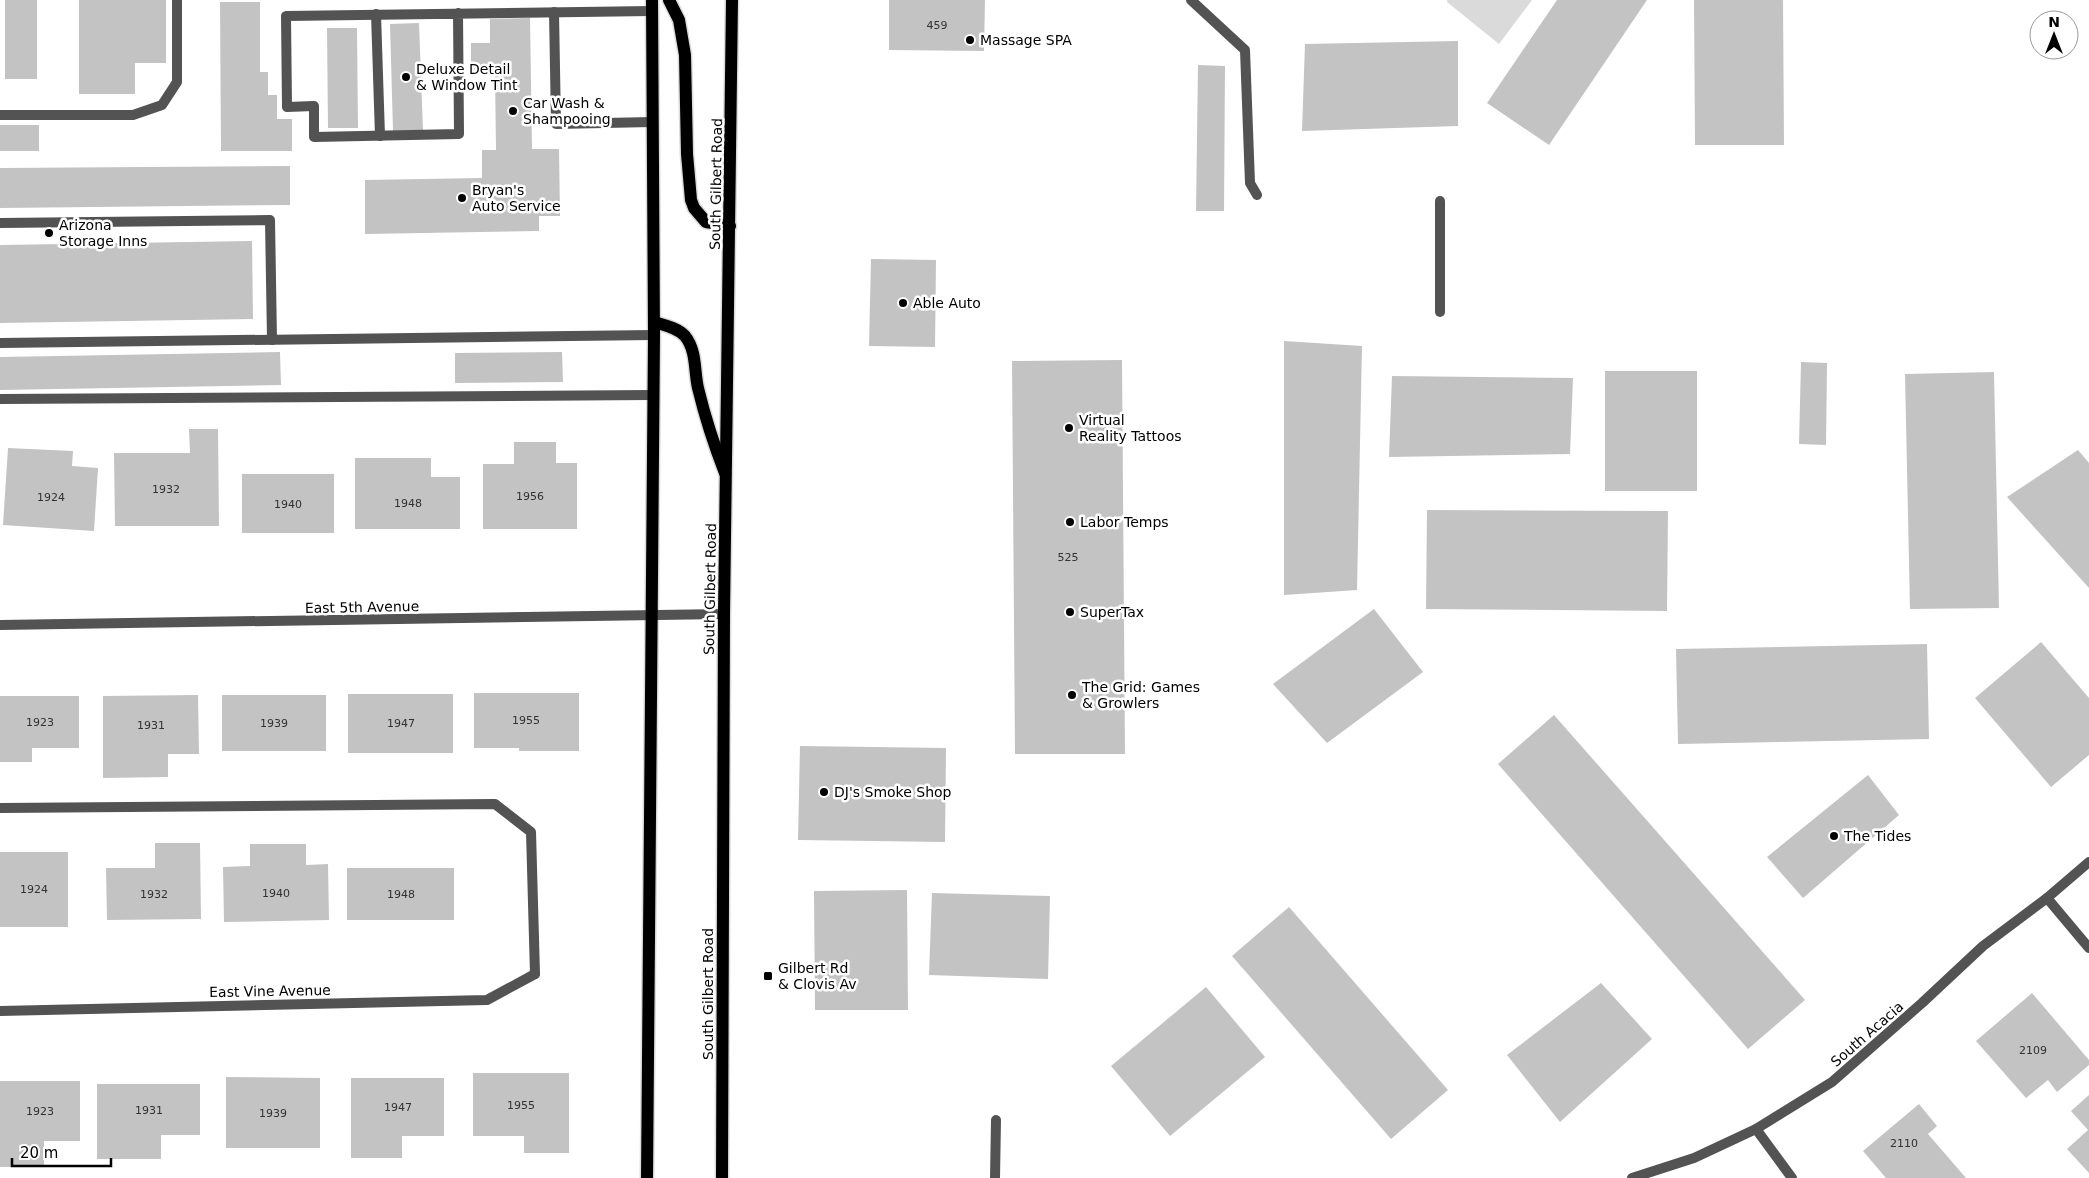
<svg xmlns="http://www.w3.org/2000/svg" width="2089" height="1178" font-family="'DejaVu Sans',sans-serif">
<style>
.green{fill:#dadada}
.building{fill:#c3c3c3}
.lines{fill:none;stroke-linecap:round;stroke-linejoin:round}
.primary-casing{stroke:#dbdbdb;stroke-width:15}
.lane{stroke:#535353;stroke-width:10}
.street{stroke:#535353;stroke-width:10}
.primary{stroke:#000;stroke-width:12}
.poi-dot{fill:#000;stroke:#fff;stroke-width:2}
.labels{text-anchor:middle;stroke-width:5;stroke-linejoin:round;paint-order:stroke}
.number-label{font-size:11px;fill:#313131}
.poi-label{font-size:14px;fill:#000;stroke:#fff;text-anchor:start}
.street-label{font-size:14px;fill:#000;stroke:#fff}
</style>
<rect width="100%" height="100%" fill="#fff"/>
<polygon class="green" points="1447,0 1532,0 1499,44 1447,2"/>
<g class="building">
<rect x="5" y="0" width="32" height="79"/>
<polygon points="79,0 166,0 166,63 135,63 135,94 79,94"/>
<polygon points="889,0 985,0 984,51 889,50"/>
<polygon points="1557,0 1647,0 1549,145 1487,103"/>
<polygon points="1694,0 1783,0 1784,145 1695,145"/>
<polygon points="220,2 260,2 260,72 268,72 268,95 277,95 277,119 292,119 292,151 221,151"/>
<polygon points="530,18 532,149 559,149 560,216 539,216 539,231 365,234 365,180 482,178 482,150 496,150 495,73 471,73 471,43 490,43 490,19"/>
<polygon points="419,23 423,130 393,131 390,24"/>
<polygon points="327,28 357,28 358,128 328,128"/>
<polygon points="1458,41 1458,126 1302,131 1305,44"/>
<polygon points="1198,65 1225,66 1224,211 1196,211"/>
<rect x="0" y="125" width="39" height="26"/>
<polygon points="290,166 290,205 0,208 0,168"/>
<polygon points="252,241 253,319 0,323 0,245"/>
<polygon points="871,259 936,260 935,347 869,346"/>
<polygon points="1284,341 1362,346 1357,590 1284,595"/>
<polygon points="280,352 281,385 0,390 0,357"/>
<polygon points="562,352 563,382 455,383 455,353"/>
<polygon points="1122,360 1125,754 1015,754 1012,361"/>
<polygon points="1801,362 1827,363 1826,445 1799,444"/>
<rect x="1605" y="371" width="92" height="120"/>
<polygon points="1994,372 1999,608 1910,609 1905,374"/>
<polygon points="1392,376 1573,378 1570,454 1389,457"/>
<polygon points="189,429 218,429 219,526 115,526 114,453 190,453"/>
<polygon points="514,442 556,442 556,463 577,463 577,529 483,529 483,464 514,464"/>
<polygon points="8,448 73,451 72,466 98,468 94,531 3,525"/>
<polygon points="2078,450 2089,463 2089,588 2007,497"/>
<polygon points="355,458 431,458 431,477 460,477 460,529 355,529"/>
<rect x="242" y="474" width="92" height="59"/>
<polygon points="1427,510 1668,511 1667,611 1426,609"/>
<polygon points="1374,609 1423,672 1327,743 1273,684"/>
<polygon points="2041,642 2089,698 2089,755 2051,787 1975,698"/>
<polygon points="1927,644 1929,739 1678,744 1676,649"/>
<polygon points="474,693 579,693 579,751 519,751 519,748 474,748"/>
<rect x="348" y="694" width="105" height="59"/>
<polygon points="198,695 199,754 168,754 168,777 103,778 103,696"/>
<rect x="222" y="695" width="104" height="56"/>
<polygon points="0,696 79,696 79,748 32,748 32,762 0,762"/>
<polygon points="1554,715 1805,1000 1748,1049 1498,764"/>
<polygon points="800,746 946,748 945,842 798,840"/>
<polygon points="1868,775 1899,815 1803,898 1767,857"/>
<polygon points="155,843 200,843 201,919 107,920 106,868 155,868"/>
<polygon points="250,844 306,844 306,865 328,864 329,920 224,922 223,867 250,866"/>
<rect x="0" y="852" width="68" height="75"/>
<rect x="347" y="868" width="107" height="52"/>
<polygon points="907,890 908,1010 815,1010 814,891"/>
<polygon points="932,893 1050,896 1048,979 929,975"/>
<polygon points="1289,907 1448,1090 1391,1139 1232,956"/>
<polygon points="1601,983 1652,1039 1560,1122 1507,1055"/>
<polygon points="1206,987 1265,1057 1170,1136 1111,1066"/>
<polygon points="2032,993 2089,1060 2089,1065 2057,1092 2048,1080 2026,1098 1976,1041"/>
<polygon points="473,1073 569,1073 569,1153 524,1153 524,1136 473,1136"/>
<polygon points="226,1077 320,1078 320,1148 226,1148"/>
<polygon points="351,1078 444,1078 444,1136 402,1136 402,1158 351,1158"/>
<polygon points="0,1081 80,1081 80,1141 44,1141 44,1167 0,1167"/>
<polygon points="97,1084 200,1084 200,1135 161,1135 161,1159 97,1159"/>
<polygon points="2089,1095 2089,1173 2067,1149 2088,1130 2071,1111"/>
<polygon points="1919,1104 1937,1126 1928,1134 1966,1178 1886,1178 1863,1151"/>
</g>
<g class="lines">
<defs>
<g id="primary">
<polyline points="669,0 679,20 685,55 687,154 691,200 694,208 706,222 730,226"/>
<path d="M654,322C664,325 678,328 685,336C697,351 694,371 698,388C705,417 714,445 725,473"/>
<polyline points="647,1178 654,335 652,0"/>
<polyline points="722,1178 724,614 732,0"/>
</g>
</defs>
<use href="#primary" class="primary-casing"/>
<g class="lane">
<polyline points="1191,0 1245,50 1250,183 1257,195"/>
<polyline points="554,12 556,124 652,122"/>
<polyline points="458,13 459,134 314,137 314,106 287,107 286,16 652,11"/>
<polyline points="376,14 380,136"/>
<polyline points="0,115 133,115 162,105 177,82 177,0"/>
<polyline points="1440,201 1440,312"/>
<polyline points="0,223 270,220 272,340"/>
<polyline points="0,343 654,335"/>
<polyline points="0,399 653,395"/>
<polyline points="0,808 495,804 531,832 535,974"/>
<polyline points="995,1178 996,1120"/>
</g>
<g class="street">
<polyline points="0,625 724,614"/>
<polyline points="2047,898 2089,948"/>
<polyline points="0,1011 487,1000 535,974"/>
<polyline points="1756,1129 1792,1178"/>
<polyline points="1632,1178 1694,1158 1756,1129 1832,1082 1922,1003 1983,946 2047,898 2089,862"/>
</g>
<use href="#primary" class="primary"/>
</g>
<g class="poi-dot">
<circle cx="970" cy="40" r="5"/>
<circle cx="406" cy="77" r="5"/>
<circle cx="513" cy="111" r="5"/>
<circle cx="462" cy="198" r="5"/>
<circle cx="49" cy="233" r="5"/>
<circle cx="903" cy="303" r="5"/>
<circle cx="1069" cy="428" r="5"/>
<circle cx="1070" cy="522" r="5"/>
<circle cx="1070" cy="612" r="5"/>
<circle cx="1072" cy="695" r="5"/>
<circle cx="824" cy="792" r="5"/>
<circle cx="1834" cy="836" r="5"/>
<rect x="763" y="971" width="10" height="10" rx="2.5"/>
</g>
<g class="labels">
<g class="number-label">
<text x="937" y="29">459</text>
<text x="166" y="493">1932</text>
<text x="530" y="500">1956</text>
<text x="51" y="501">1924</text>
<text x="408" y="507">1948</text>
<text x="288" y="508">1940</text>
<text x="1068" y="561">525</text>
<text x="526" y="724">1955</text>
<text x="40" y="726">1923</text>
<text x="274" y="727">1939</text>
<text x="401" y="727">1947</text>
<text x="151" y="729">1931</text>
<text x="34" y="893">1924</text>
<text x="276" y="897">1940</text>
<text x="154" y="898">1932</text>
<text x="401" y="898">1948</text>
<text x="2033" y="1054">2109</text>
<text x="521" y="1109">1955</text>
<text x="398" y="1111">1947</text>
<text x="149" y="1114">1931</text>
<text x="40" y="1115">1923</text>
<text x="273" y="1117">1939</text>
<text x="1904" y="1147">2110</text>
</g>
<g class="poi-label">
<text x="980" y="45">Massage SPA</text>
<text x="416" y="74">Deluxe Detail<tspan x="416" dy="16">&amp; Window Tint</tspan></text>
<text x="523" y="108">Car Wash &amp;<tspan x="523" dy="16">Shampooing</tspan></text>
<text x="472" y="195">Bryan's<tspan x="472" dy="16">Auto Service</tspan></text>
<text x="59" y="230">Arizona<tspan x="59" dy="16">Storage Inns</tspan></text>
<text x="913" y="308">Able Auto</text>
<text x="1079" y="425">Virtual<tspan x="1079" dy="16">Reality Tattoos</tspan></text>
<text x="1080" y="527">Labor Temps</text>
<text x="1080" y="617">SuperTax</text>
<text x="1082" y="692">The Grid: Games<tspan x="1082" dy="16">&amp; Growlers</tspan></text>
<text x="834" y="797">DJ's Smoke Shop</text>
<text x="1844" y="841">The Tides</text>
<text x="778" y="973">Gilbert Rd<tspan x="778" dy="16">&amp; Clovis Av</tspan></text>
</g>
<g class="street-label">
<text transform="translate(716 184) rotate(-89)" y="5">South Gilbert Road</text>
<text transform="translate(710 589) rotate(-89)" y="5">South Gilbert Road</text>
<text transform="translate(362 607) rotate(-1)" y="5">East 5th Avenue</text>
<text transform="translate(270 991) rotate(-1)" y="5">East Vine Avenue</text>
<text transform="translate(708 994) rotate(-90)" y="5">South Gilbert Road</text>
<text transform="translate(1867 1034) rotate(-41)" y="5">South Acacia</text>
</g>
</g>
<g transform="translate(2054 35)"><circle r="24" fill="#ffffff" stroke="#999999"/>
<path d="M0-4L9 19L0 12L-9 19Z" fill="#000000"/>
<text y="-8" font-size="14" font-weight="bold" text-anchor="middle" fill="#000000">N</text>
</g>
<path d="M12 1158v8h99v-8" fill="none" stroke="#000000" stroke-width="2.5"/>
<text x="20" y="1158" font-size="15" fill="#000000" stroke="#ffffff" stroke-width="4" paint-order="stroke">20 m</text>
</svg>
